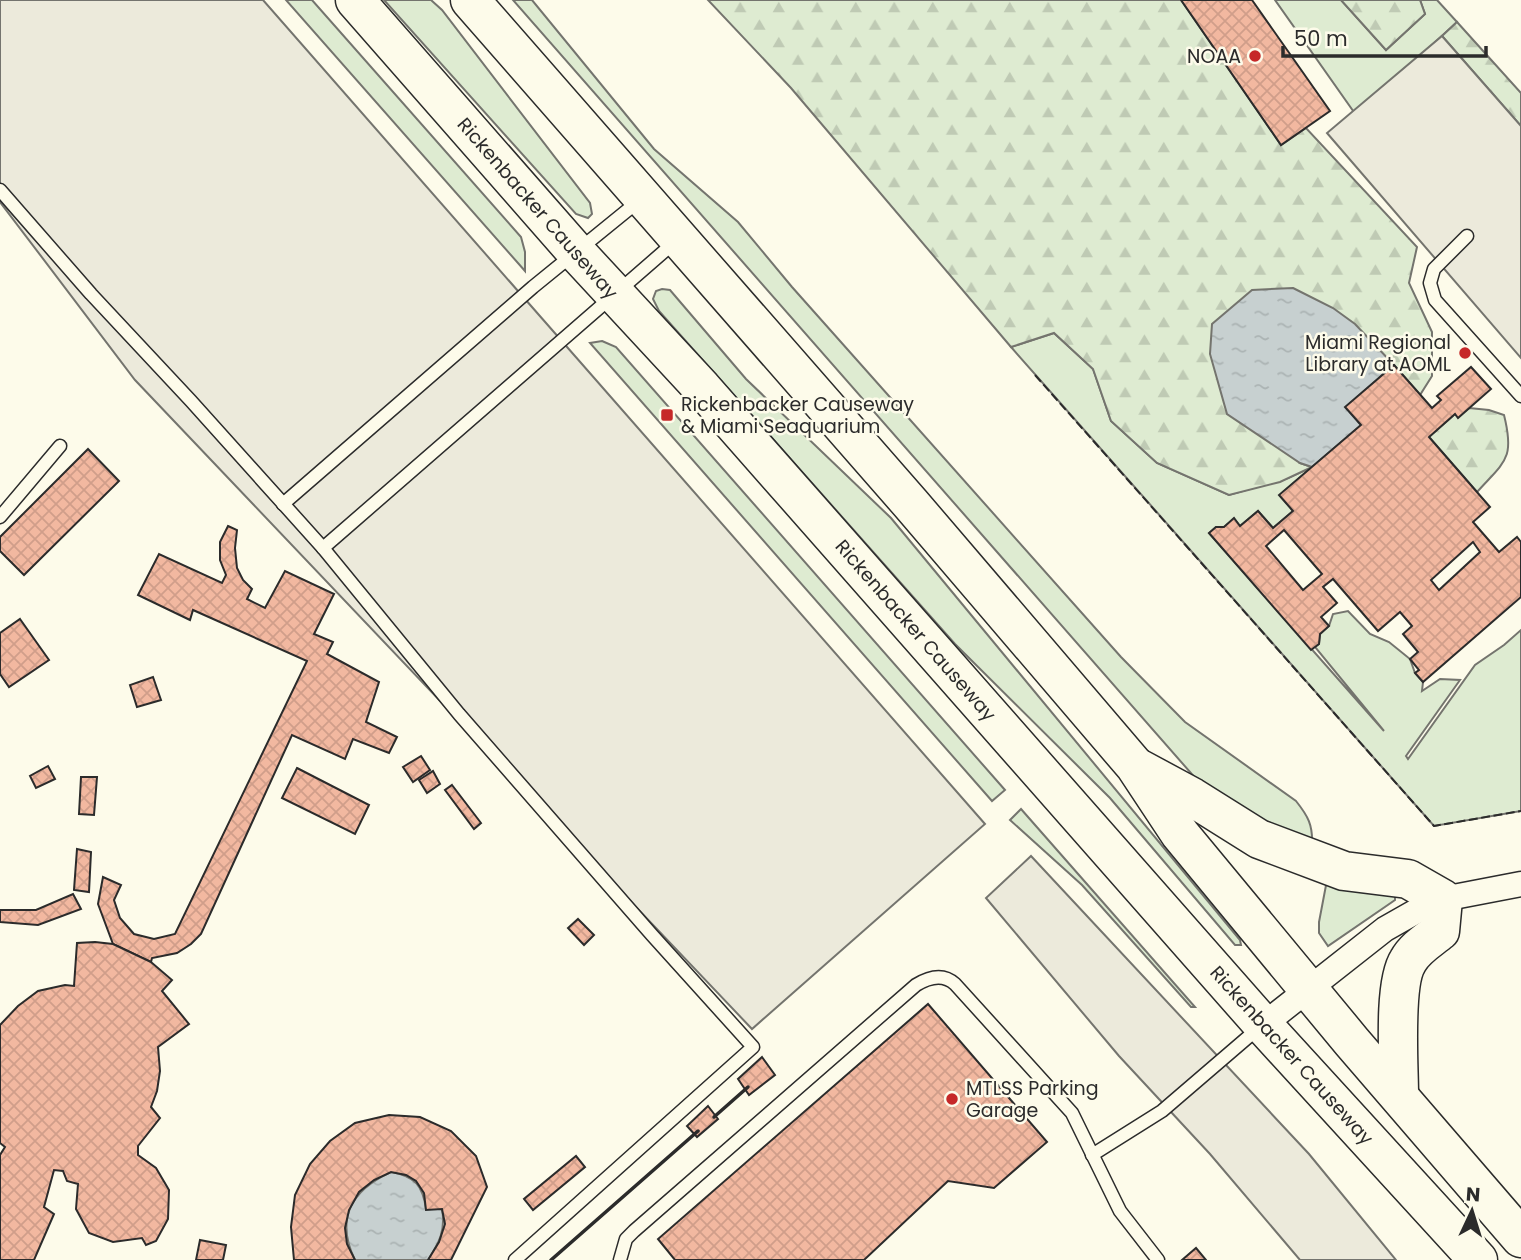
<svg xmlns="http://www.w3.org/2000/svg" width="1521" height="1260" font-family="Poppins,sans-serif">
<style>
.grass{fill:#deebd1;stroke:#74746e;stroke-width:2}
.forest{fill:url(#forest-firs);stroke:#74746e;stroke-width:2}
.parking{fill:#eceadb;stroke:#74746e;stroke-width:2}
.water{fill:url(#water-ripples);stroke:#74746e;stroke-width:2}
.building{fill:url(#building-cross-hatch);stroke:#2b2b2b;stroke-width:2;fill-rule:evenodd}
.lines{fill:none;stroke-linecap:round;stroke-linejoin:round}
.lane-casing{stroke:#2b2b2b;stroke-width:15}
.street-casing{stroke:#2b2b2b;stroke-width:27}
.primary-casing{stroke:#2b2b2b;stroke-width:41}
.lane{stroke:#fdfbea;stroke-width:12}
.street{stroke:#fdfbea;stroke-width:24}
.primary{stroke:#fdfbea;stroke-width:38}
.fence{stroke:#2b2b2b;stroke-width:2;stroke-dasharray:9 3.5;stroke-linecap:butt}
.wall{stroke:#2b2b2b;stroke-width:3.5}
.poi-dot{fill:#c62828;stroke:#fdfbea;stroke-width:2.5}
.labels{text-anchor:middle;stroke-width:5;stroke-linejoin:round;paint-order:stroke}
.poi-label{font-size:19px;fill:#2b2b2b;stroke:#fdfbea;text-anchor:end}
.street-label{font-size:19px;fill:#2b2b2b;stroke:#fdfbea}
</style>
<defs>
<pattern id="forest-firs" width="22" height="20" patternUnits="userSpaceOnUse" patternTransform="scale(1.75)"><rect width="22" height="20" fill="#deebd1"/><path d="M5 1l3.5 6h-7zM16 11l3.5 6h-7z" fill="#bfcab4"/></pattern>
<pattern id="water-ripples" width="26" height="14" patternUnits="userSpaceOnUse" patternTransform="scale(1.75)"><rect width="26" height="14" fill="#c7d0d0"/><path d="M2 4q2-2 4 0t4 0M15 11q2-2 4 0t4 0" fill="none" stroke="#abb3b3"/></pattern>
<pattern id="building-cross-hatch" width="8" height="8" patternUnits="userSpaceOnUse" patternTransform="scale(1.75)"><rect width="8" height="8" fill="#f2b8a0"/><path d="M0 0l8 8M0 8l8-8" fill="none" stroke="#d09e8a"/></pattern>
</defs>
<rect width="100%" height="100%" fill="#fdfbea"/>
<g class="grass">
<polygon points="286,0 312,0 521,237 525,252 525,271"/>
<polygon points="384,0 431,0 442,10 590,203 592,214 588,218 576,214"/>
<path d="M513,0H532L654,149L738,222L792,287L1121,657L1185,722L1296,801C1308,816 1313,825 1312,845L1251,820L1197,780Z"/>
<polygon points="1275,0 1341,0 1386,50 1425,14 1420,0 1437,0 1457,22 1356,115"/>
<polygon points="662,289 670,290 746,379 891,518 1240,940 1241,945 1235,945 1110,798 955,644 659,311 653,299 656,291"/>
<polygon points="1054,333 1093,369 1111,421 1157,463 1229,495 1288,478 1312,467 1280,495 1293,511 1273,528 1258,511 1240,526 1234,519 1224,527 1216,527 1209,533 1384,731 1315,647 1319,644 1320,634 1329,626 1333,614 1348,611 1370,634 1389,642 1410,659 1415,673 1423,682 1422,691 1440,679 1460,680 1406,756 1408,759 1475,665 1504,645 1521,630 1521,811 1434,826 1011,347"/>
<polygon points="602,341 616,347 1005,790 992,801 590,343"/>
<polygon points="1021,809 1195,1007 1191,1007 1082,885 1010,820"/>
<polygon points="1327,880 1395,895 1395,900 1328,946 1319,933 1319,922"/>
</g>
<g class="forest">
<polygon points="708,0 1181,0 1281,145 1306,128 1417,247 1409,283 1432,332 1432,376 1420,395 1394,365 1300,463 1312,467 1280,482 1229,495 1157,463 1111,421 1093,369 1054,333 1011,347 791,88"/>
<polygon points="1341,0 1420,0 1425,14 1386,50"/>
<polygon points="1457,22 1521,93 1521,126 1442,36"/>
<path d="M1469,408L1489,410L1504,415C1515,459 1505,461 1477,492L1429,437L1455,414L1458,417Z"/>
</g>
<g class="parking">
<polygon points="0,0 263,0 985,824 752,1029 135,380 0,202"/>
<polygon points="1442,36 1521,126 1521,358 1327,133"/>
<polygon points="1031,856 1309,1154 1396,1260 1300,1260 1210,1154 1119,1056 986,898"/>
</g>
<g class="water">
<polygon points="1293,288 1333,308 1355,324 1394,365 1346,407 1361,425 1312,467 1300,463 1227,414 1210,354 1212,324 1252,290"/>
<path d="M391,1172C415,1176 423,1186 426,1209H442C446,1230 439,1243 428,1260H355C335,1219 351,1190 391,1172Z"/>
</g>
<g class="building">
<polygon points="1181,0 1252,0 1330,111 1281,145"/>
<path d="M1394,365L1432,408L1441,400L1437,396L1471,367L1491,389L1458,418L1455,414L1429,437L1490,507L1473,522L1499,552L1517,537L1521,542V597L1423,682L1415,673L1419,670L1410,659L1418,652L1403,634L1412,626L1400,612L1378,631L1333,579L1323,587L1337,603L1321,617L1329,626L1320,634L1319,644L1311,650L1209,533L1216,527H1224L1234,518L1240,526L1258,511L1273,528L1293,511L1279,495L1361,425L1345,407ZM1284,530L1322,574L1303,590L1266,546ZM1473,542L1480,552L1439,590L1431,580Z"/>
<polygon points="88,449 119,481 24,575 0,551 0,537"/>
<polygon points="228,526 237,530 235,548 237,568 243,580 252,589 247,599 265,608 285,571 334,594 314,634 333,642 327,654 379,682 366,722 397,737 389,753 353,739 345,759 292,735 201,934 191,944 177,953 152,958 151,962 113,944 98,904 103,877 121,885 114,900 120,918 134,934 154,939 175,934 307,661 193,610 190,620 138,595 159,554 222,583 226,575 220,560 220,542"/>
<polygon points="20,619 49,660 9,687 0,674 0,633"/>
<polygon points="153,677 161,700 137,707 130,685"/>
<polygon points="421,756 430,770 413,782 403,767"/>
<polygon points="48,766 55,779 36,788 30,776"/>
<polygon points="297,768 369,805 355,834 282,798"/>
<polygon points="433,771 440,784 427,793 419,780"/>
<polygon points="81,777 97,777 94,815 79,814"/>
<polygon points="452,785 481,823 474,829 445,790"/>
<polygon points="77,849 91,852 89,892 74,890"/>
<polygon points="73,894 81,909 38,925 0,922 0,910 36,910"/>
<polygon points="578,919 594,935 584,945 568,928"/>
<polygon points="95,942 113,944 151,962 172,980 162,991 189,1024 158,1047 160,1071 157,1091 151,1107 160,1118 138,1146 138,1155 156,1168 169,1190 168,1219 156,1241 146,1245 142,1238 113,1242 89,1233 76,1209 78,1184 67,1181 63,1171 54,1170 44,1207 54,1214 34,1260 0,1260 0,1155 5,1147 0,1143 0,1025 18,1006 38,991 65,985 74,986 77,943"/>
<polygon points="928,1004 1047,1142 994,1188 948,1181 864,1260 675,1260 658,1239"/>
<polygon points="762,1057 775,1075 749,1095 738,1079"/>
<polygon points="708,1106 718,1119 697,1137 687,1126"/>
<polygon points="389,1115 420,1117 451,1131 476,1156 487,1187 451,1260 428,1260 439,1242 445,1224 442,1209 426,1210 424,1193 416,1181 406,1175 391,1172 374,1180 359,1192 349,1210 345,1228 347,1244 355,1260 294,1260 291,1227 295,1195 310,1164 330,1141 355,1123"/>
<polygon points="576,1156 585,1167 533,1210 524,1199"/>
<polygon points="200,1240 226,1245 223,1260 196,1260"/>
<polygon points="1196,1248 1206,1260 1182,1260"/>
</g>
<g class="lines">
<defs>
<g id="lane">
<polyline points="0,190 91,294 191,401 323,548 459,714 652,935 753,1047 515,1260"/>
<polyline points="1467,236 1434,269 1430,283 1435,300 1521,396"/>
<polyline points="283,504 533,287 640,200"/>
<polyline points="0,517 60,446"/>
<polyline points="323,548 676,241"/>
<polyline points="1092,1155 1162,1111 1261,1026"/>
<path d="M620,1260L626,1239L634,1231L916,985C929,977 943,973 955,984L1072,1113L1120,1211L1158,1260"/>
</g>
<polyline id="street" points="1263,1025 1385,929 1422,908 1443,899 1521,884"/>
<g id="primary">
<polyline points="355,0 576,252 702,388 1263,1025 1478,1260"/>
<polyline points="470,0 911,504 1135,766 1180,834 1352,1042 1521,1238"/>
<path d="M1140,769L1192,797L1259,839L1344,871L1408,879L1443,899L1440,931C1429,940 1415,948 1408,961C1393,984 1399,1064 1399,1095"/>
</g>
</defs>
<use href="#lane" class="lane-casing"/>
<use href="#street" class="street-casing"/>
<use href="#primary" class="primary-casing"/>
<use href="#lane" class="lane"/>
<use href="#street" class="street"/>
<use href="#primary" class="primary"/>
<polyline class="fence" points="1035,375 1434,826 1521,811"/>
<g class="wall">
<polyline points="714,1117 748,1087"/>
<polyline points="551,1260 698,1131"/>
</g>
</g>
<g class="poi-dot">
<circle cx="1255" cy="56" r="7"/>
<circle cx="1465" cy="353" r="7"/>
<rect x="660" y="408" width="14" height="14" rx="3.5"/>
<circle cx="952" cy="1099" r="7"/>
</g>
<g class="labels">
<g class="poi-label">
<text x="1241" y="63">NOAA</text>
<text x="1451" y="349">Miami Regional<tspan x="1451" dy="22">Library at AOML</tspan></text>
<text x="681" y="411" text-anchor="start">Rickenbacker Causeway<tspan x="681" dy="22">&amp; Miami Seaquarium</tspan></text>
<text x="966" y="1095" text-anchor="start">MTLSS Parking<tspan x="966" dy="22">Garage</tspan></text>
</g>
<g class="street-label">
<text transform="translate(538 208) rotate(49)" y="7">Rickenbacker Causeway</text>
<text transform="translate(916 630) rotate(49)" y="7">Rickenbacker Causeway</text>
<text transform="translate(1292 1055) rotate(48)" y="7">Rickenbacker Causeway</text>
</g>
</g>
<g transform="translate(1472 1211) rotate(4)" stroke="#fdfbea" stroke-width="5" paint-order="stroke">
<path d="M0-5L12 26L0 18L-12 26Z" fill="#2b2b2b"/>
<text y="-10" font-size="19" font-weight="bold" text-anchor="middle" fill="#2b2b2b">N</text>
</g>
<path d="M1283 46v10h203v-10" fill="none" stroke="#2b2b2b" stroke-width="3.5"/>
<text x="1294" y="46" font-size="21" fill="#2b2b2b" stroke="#fdfbea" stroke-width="5" paint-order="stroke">50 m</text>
</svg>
